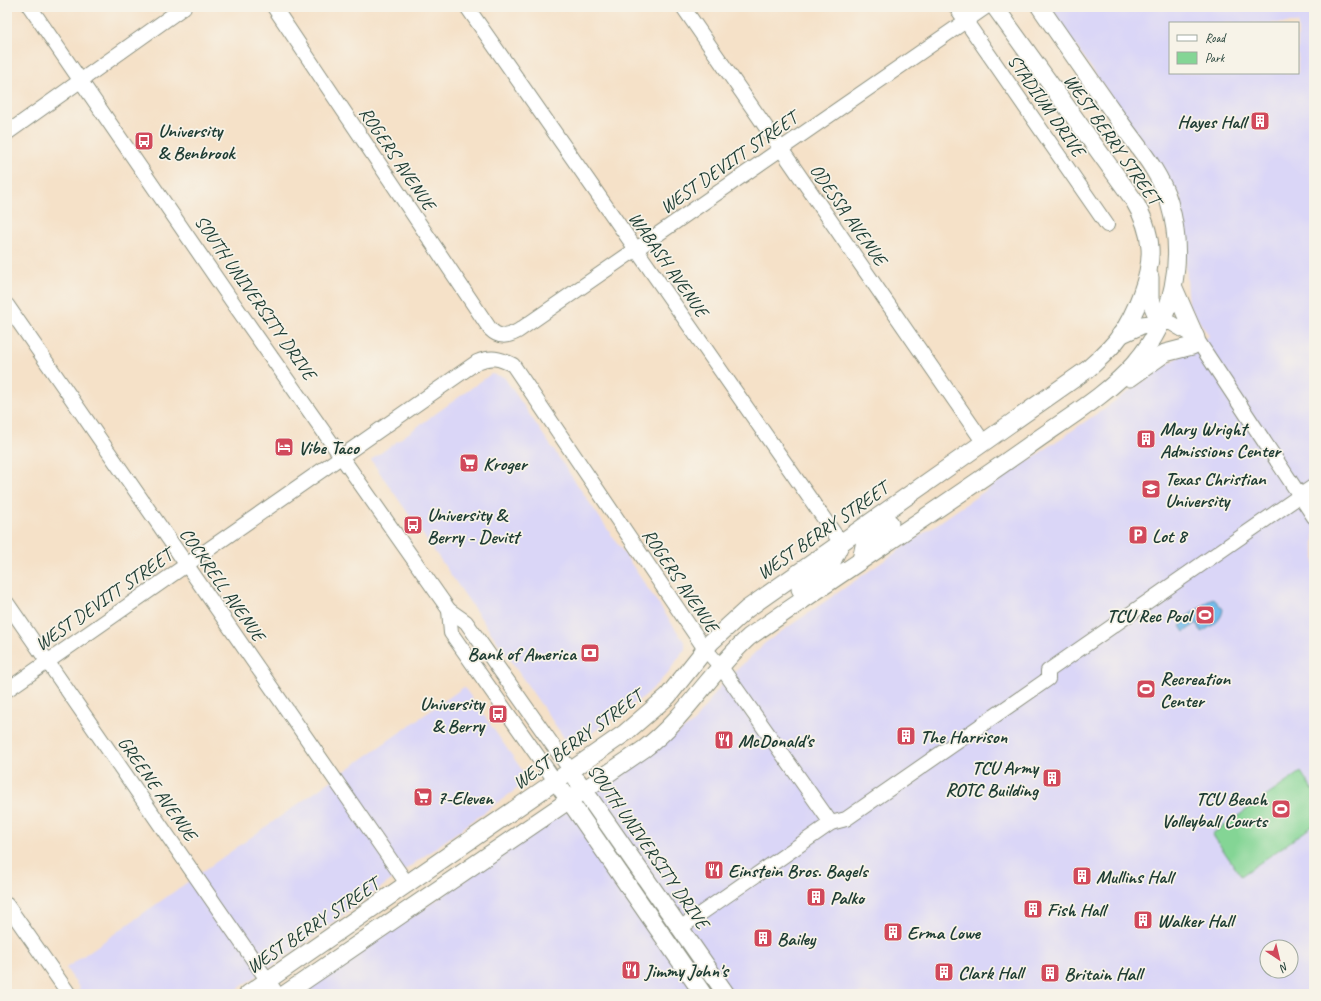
<svg xmlns="http://www.w3.org/2000/svg" width="1321" height="1001" font-family="Caveat,sans-serif">
<style>
.built{fill:#dad6f7;fill-rule:evenodd}
.green{fill:#84d595;stroke:#528964}
.water{fill:#73bbeb;stroke:#497c90}
.lines{fill:none;stroke-linecap:round;stroke-linejoin:round}
.minor-casing{stroke:#8a8f7e;stroke-width:16}
.major-casing{stroke:#8a8f7e;stroke-width:19}
.minor{stroke:#fff;stroke-width:14}
.major{stroke:#fff;stroke-width:17}
.labels{text-anchor:middle;stroke-width:3.5;stroke-linejoin:round;paint-order:stroke}
.street-label{font-size:19px;fill:#1f3d34;stroke:#f7f3e8}
.poi-label{font-size:19px;font-weight:bold;fill:#1f3d34;stroke:#f7f3e8;text-anchor:start}
</style>
<rect width="100%" height="100%" fill="#f7f3e8"/>
<filter id="ink" filterUnits="userSpaceOnUse"><feTurbulence type="fractalNoise" baseFrequency=".025" numOctaves="2"/><feDisplacementMap in="SourceGraphic" scale="8" xChannelSelector="R" yChannelSelector="G"/><feConvolveMatrix kernelMatrix="1 2 1 2 8 2 1 2 1" color-interpolation-filters="sRGB"/></filter>
<filter id="wash" filterUnits="userSpaceOnUse"><feTurbulence type="fractalNoise" baseFrequency=".012" numOctaves="4" result="noise"/><feDisplacementMap in="SourceGraphic" scale="16" xChannelSelector="R" yChannelSelector="G"/><feGaussianBlur stdDeviation="0.9" result="paint"/><feColorMatrix in="noise" values="0 0 0 0 0 0 0 0 0 0 0 0 0 0 0 0 0 1.4 0 .05"/><feComposite in="paint" operator="in"/></filter>
<g filter="url(#wash)">
<rect width="100%" height="100%" fill="#f5e1c8"/>
<g class="built">
<path d="M1049,7H1314V994H300L693,723L722,684L765,643L1209,336L1189,306L1181,198ZM1170,23H1298V73H1170ZM1267,947H1291V971H1267Z"/>
<polygon points="491,374 504,377 685,643 685,649 667,674 646,695 576,744 567,742 371,460"/>
<polygon points="464,687 529,780 284,958 230,994 73,994 80,989 66,968"/>
</g>
<polygon class="green" points="1301,772 1314,792 1314,825 1241,876 1212,834"/>
<path class="water" d="M1213,598L1223,609C1222,621 1211,627 1201,632L1197,623L1184,632L1180,626L1185,622L1183,619Z"/>
</g>
<g filter="url(#ink)">
<g class="lines">
<defs>
<g id="minor">
<polyline points="30,7 234,304 449,610 466,622 571,771"/>
<path d="M274,7L490,329C499,338 507,337 518,331L986,7"/>
<polyline points="467,7 841,543"/>
<polyline points="683,7 984,443"/>
<polyline points="956,7 1107,225"/>
<polyline points="7,133 184,7"/>
<polyline points="7,305 408,885"/>
<polyline points="1160,323 1171,323 1196,338 1314,517"/>
<polyline points="7,603 277,994"/>
<polyline points="449,610 451,633 556,782"/>
<path d="M7,690L477,362C491,356 499,358 513,365L705,649L721,667L831,823"/>
<polyline points="7,905 69,994"/>
<polyline points="680,928 831,823 846,819 1048,679 1048,671 1314,486"/>
</g>
<g id="major">
<polyline points="1174,288 1196,338"/>
<polyline points="1120,335 1142,325 1160,323 1150,300 1150,277"/>
<polyline points="1130,378 1165,353 1192,346"/>
<polyline points="861,560 865,541 890,523"/>
<polyline points="800,589 830,566 841,543"/>
<polyline points="577,780 726,994"/>
<polyline points="562,790 703,994"/>
<path d="M248,994L625,733L668,696L711,642L747,609L1088,369C1099,359 1111,349 1120,336C1135,315 1152,274 1150,248C1149,230 1142,214 1133,199L995,7"/>
<path d="M285,994L644,749C686,717 711,671 749,637C841,573 935,512 1027,447C1061,422 1108,395 1135,363C1174,318 1186,259 1169,202C1160,171 1136,145 1118,119C1092,82 1066,45 1040,7"/>
</g>
</defs>
<use href="#minor" class="minor-casing"/>
<use href="#major" class="major-casing"/>
<use href="#minor" class="minor"/>
<use href="#major" class="major"/>
</g>
</g>
<defs>
<symbol id="building-square" viewBox="-11 -11 22 22"><rect x="-9" y="-9" width="18" height="18" rx="4" fill="#d1495b" stroke="#f7f3e8"/><path d="M-4-6H4V6H1V3H-1V6H-4ZM-2.5-4.3h1.7v1.8h-1.7ZM.8-4.3h1.7v1.8H.8ZM-2.5-1h1.7V.8h-1.7ZM.8-1h1.7V.8H.8Z" fill="#fff"/></symbol>
<symbol id="bus-square" viewBox="-11 -11 22 22"><rect x="-9" y="-9" width="18" height="18" rx="4" fill="#d1495b" stroke="#f7f3e8"/><path d="M-5-6H5V4H4V6H2V4H-2V6H-4V4H-5ZM-3.5-4V0h7V-4ZM-3.5 1.2v1.5H-2V1.2ZM2 1.2v1.5H3.5V1.2Z" fill="#fff"/></symbol>
<symbol id="hotel-square" viewBox="-11 -11 22 22"><rect x="-9" y="-9" width="18" height="18" rx="4" fill="#d1495b" stroke="#f7f3e8"/><path d="M-6-4.5h1.5V1H6V5H4.5V3h-9V5H-6ZM-4 0a1.8 1.8 0 1 1 3.6 0ZM.5 0V-2.5h3Q6-2.5 6 0Z" fill="#fff"/></symbol>
<symbol id="supermarket-square" viewBox="-11 -11 22 22"><rect x="-9" y="-9" width="18" height="18" rx="4" fill="#d1495b" stroke="#f7f3e8"/><path d="M-6-5.5h2.5l.6 2H6L4.5 2H-2.5L-4.4-4H-6ZM-1.5 3.2a1.3 1.3 0 1 0 .1 0ZM3 3.2a1.3 1.3 0 1 0 .1 0Z" fill="#fff"/></symbol>
<symbol id="university-square" viewBox="-11 -11 22 22"><rect x="-9" y="-9" width="18" height="18" rx="4" fill="#d1495b" stroke="#f7f3e8"/><path d="M0-5L7-2L0 1L-7-2ZM-4 1L0 2.5L4 1V4Q0 6-4 4Z" fill="#fff"/></symbol>
<symbol id="parking-square" viewBox="-11 -11 22 22"><rect x="-9" y="-9" width="18" height="18" rx="4" fill="#d1495b" stroke="#f7f3e8"/><path d="M-3.5-5.5H1a3.5 3.5 0 0 1 0 7H-1V5.5H-3.5ZM-1-3.4V-.6H.8a1.4 1.4 0 0 0 0-2.8Z" fill="#fff"/></symbol>
<symbol id="stadium-square" viewBox="-11 -11 22 22"><rect x="-9" y="-9" width="18" height="18" rx="4" fill="#d1495b" stroke="#f7f3e8"/><path d="M0-5a6.5 5 0 1 0 0 10a6.5 5 0 1 0 0-10ZM-3.5-1.8h7v3.6h-7Z" fill="#fff"/></symbol>
<symbol id="bank-square" viewBox="-11 -11 22 22"><rect x="-9" y="-9" width="18" height="18" rx="4" fill="#d1495b" stroke="#f7f3e8"/><path d="M-6-4H6V4H-6ZM0-2.3a2.3 2.3 0 1 0 0 4.6a2.3 2.3 0 1 0 0-4.6Z" fill="#fff"/></symbol>
<symbol id="restaurant-square" viewBox="-11 -11 22 22"><rect x="-9" y="-9" width="18" height="18" rx="4" fill="#d1495b" stroke="#f7f3e8"/><path d="M-5-6h1v4h1v-4h1v4h1v-4h1v5L-1.5 .5V6h-2V.5L-5-1ZM5-6V6H3V1.5H1.5Q1.5-4 5-6Z" fill="#fff"/></symbol>
</defs>
<g fill-rule="evenodd">
<use href="#building-square" x="1249" y="110" width="22" height="22"/>
<use href="#bus-square" x="133" y="130" width="22" height="22"/>
<use href="#building-square" x="1135" y="428" width="22" height="22"/>
<use href="#hotel-square" x="273" y="436" width="22" height="22"/>
<use href="#supermarket-square" x="458" y="452" width="22" height="22"/>
<use href="#university-square" x="1140" y="478" width="22" height="22"/>
<use href="#bus-square" x="402" y="514" width="22" height="22"/>
<use href="#parking-square" x="1127" y="524" width="22" height="22"/>
<use href="#stadium-square" x="1194" y="604" width="22" height="22"/>
<use href="#bank-square" x="579" y="642" width="22" height="22"/>
<use href="#stadium-square" x="1135" y="678" width="22" height="22"/>
<use href="#bus-square" x="487" y="703" width="22" height="22"/>
<use href="#building-square" x="895" y="725" width="22" height="22"/>
<use href="#restaurant-square" x="713" y="729" width="22" height="22"/>
<use href="#building-square" x="1041" y="767" width="22" height="22"/>
<use href="#supermarket-square" x="412" y="786" width="22" height="22"/>
<use href="#stadium-square" x="1270" y="798" width="22" height="22"/>
<use href="#restaurant-square" x="703" y="859" width="22" height="22"/>
<use href="#building-square" x="1071" y="865" width="22" height="22"/>
<use href="#building-square" x="805" y="886" width="22" height="22"/>
<use href="#building-square" x="1022" y="898" width="22" height="22"/>
<use href="#building-square" x="1132" y="909" width="22" height="22"/>
<use href="#building-square" x="882" y="921" width="22" height="22"/>
<use href="#building-square" x="752" y="927" width="22" height="22"/>
<use href="#restaurant-square" x="620" y="959" width="22" height="22"/>
<use href="#building-square" x="933" y="961" width="22" height="22"/>
<use href="#building-square" x="1039" y="962" width="22" height="22"/>
</g>
<g class="labels">
<g class="street-label">
<text transform="translate(1047 105) rotate(55)" y="7">STADIUM DRIVE</text>
<text transform="translate(1113 139) rotate(55)" y="7">WEST BERRY STREET</text>
<text transform="translate(398 158) rotate(56)" y="7">ROGERS AVENUE</text>
<text transform="translate(728 162) rotate(-35)" y="7">WEST DEVITT STREET</text>
<text transform="translate(849 214) rotate(55)" y="7">ODESSA AVENUE</text>
<text transform="translate(669 264) rotate(55)" y="7">WABASH AVENUE</text>
<text transform="translate(256 297) rotate(55)" y="7">SOUTH UNIVERSITY DRIVE</text>
<text transform="translate(822 530) rotate(-35)" y="7">WEST BERRY STREET</text>
<text transform="translate(681 580) rotate(56)" y="7">ROGERS AVENUE</text>
<text transform="translate(223 584) rotate(55)" y="7">COCKRELL AVENUE</text>
<text transform="translate(103 599) rotate(-35)" y="7">WEST DEVITT STREET</text>
<text transform="translate(577 739) rotate(-36)" y="7">WEST BERRY STREET</text>
<text transform="translate(158 788) rotate(55)" y="7">GREENE AVENUE</text>
<text transform="translate(649 846) rotate(55)" y="7">SOUTH UNIVERSITY DRIVE</text>
<text transform="translate(312 925) rotate(-34)" y="7">WEST BERRY STREET</text>
</g>
<g class="poi-label">
<text x="1246" y="128" text-anchor="end">Hayes Hall</text>
<text x="158" y="137">University<tspan x="158" dy="22">&amp; Benbrook</tspan></text>
<text x="1160" y="435">Mary Wright<tspan x="1160" dy="22">Admissions Center</tspan></text>
<text x="298" y="454">Vibe Taco</text>
<text x="483" y="470">Kroger</text>
<text x="1165" y="485">Texas Christian<tspan x="1165" dy="22">University</tspan></text>
<text x="427" y="521">University &amp;<tspan x="427" dy="22">Berry - Devitt</tspan></text>
<text x="1152" y="542">Lot 8</text>
<text x="1191" y="622" text-anchor="end">TCU Rec Pool</text>
<text x="576" y="660" text-anchor="end">Bank of America</text>
<text x="1160" y="685">Recreation<tspan x="1160" dy="22">Center</tspan></text>
<text x="484" y="710" text-anchor="end">University<tspan x="484" dy="22">&amp; Berry</tspan></text>
<text x="920" y="743">The Harrison</text>
<text x="738" y="747">McDonald's</text>
<text x="1038" y="774" text-anchor="end">TCU Army<tspan x="1038" dy="22">ROTC Building</tspan></text>
<text x="437" y="804">7-Eleven</text>
<text x="1267" y="805" text-anchor="end">TCU Beach<tspan x="1267" dy="22">Volleyball Courts</tspan></text>
<text x="728" y="877">Einstein Bros. Bagels</text>
<text x="1096" y="883">Mullins Hall</text>
<text x="830" y="904">Palko</text>
<text x="1047" y="916">Fish Hall</text>
<text x="1157" y="927">Walker Hall</text>
<text x="907" y="939">Erma Lowe</text>
<text x="777" y="945">Bailey</text>
<text x="645" y="977">Jimmy John's</text>
<text x="958" y="979">Clark Hall</text>
<text x="1064" y="980">Britain Hall</text>
</g>
</g>
<rect width="1321" height="1001" fill="none" stroke="#f7f3e8" stroke-width="24"/>
<rect x="1169" y="22" width="130" height="52" fill="#f7f3e8" stroke="#a1aaa0"/>
<rect x="1177" y="35" width="20" height="6" fill="#ffffff" stroke="#a1aaa0"/>
<text x="1205" y="42" font-size="12" fill="#1f3d34">Road</text>
<rect x="1177" y="52" width="20" height="12" fill="#84d595" stroke="#a1aaa0"/>
<text x="1205" y="62" font-size="12" fill="#1f3d34">Park</text>
<g transform="translate(1279 959) rotate(145)"><circle r="19" fill="#f7f3e8" stroke="#a1aaa0"/>
<path d="M0-3L7 15L0 10L-7 15Z" fill="#d1495b"/>
<text y="-6" font-size="11" font-weight="bold" text-anchor="middle" fill="#1f3d34">N</text>
</g>
</svg>
